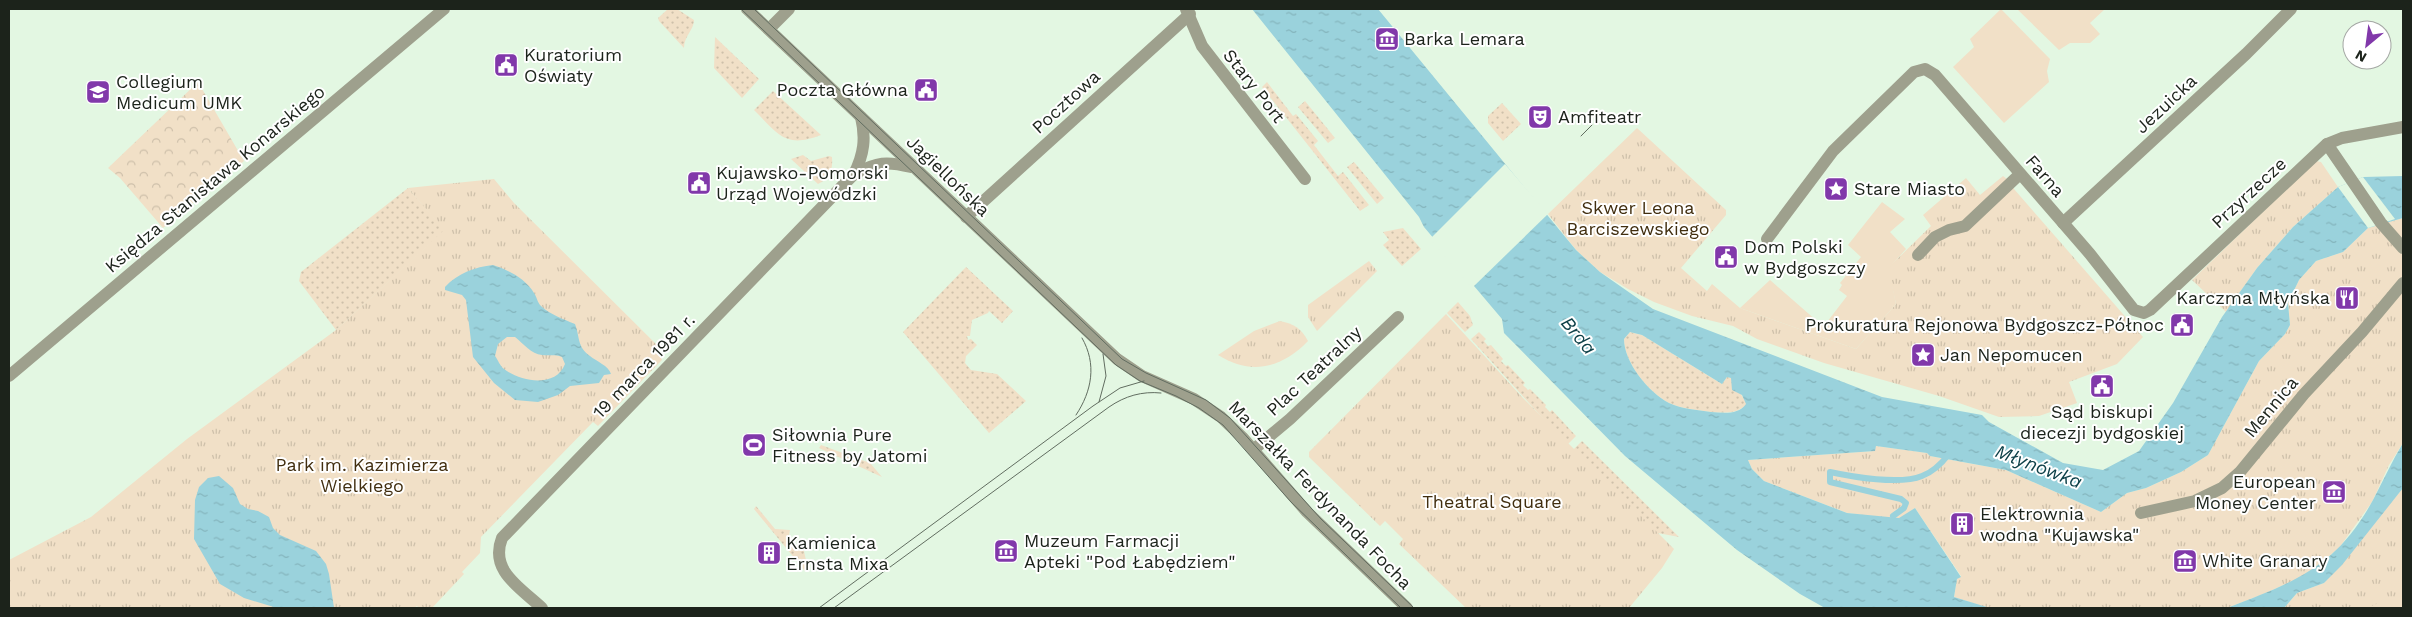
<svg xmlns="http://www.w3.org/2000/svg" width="2412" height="617" font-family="'Work Sans',sans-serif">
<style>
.grass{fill:url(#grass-dots)}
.forest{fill:url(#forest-crowns)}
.park{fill:url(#park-tufts)}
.garden{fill:#f1e0c7}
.water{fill:url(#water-ripples);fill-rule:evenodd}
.pier{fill:#e3f7e2}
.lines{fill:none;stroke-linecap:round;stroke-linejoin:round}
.stream{stroke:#9ad2dc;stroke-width:6}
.minor{stroke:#9ea08d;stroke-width:12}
.tram{stroke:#616d60;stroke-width:1}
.labels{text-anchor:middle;stroke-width:4;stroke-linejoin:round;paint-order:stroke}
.poi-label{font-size:18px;fill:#1c231b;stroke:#fff;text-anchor:start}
.street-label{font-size:18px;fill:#1c231b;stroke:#fff}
.park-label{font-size:18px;fill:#412e0f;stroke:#fff}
.water-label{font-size:19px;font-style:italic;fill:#0e4149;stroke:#fff}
</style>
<defs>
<pattern id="grass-dots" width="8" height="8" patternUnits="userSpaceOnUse" patternTransform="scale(1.25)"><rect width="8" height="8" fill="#f1e0c7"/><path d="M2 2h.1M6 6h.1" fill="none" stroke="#cec0aa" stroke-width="1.8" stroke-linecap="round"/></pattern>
<pattern id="forest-crowns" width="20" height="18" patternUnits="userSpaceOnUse" patternTransform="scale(1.25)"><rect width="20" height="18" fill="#f1e0c7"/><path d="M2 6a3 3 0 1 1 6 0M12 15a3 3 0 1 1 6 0" fill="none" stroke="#cec0aa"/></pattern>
<pattern id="park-tufts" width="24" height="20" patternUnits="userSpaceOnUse" patternTransform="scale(1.25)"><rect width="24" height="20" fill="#f1e0c7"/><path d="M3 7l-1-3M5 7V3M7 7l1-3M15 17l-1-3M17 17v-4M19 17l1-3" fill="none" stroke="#cec0aa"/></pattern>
<pattern id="water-ripples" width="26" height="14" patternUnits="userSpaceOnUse" patternTransform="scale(1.25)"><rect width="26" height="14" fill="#9ad2dc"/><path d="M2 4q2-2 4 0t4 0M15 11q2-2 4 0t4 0" fill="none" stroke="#84b4bc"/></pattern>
</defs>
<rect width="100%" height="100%" fill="#e3f7e2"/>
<g class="grass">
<path d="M668,9H677L694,20C694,30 684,36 684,48L659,21L658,18Z"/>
<polygon points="715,37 759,79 742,98 714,68"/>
<polygon points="1267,82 1293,116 1296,114 1318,141 1314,145 1338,176 1343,172 1369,205 1360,211 1262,87"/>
<path d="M773,91L821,135C785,149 778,134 754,110Z"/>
<polygon points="1305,101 1335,138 1328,143 1298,107"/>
<polygon points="1502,103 1521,124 1503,141 1488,123 1488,116"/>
<path d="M803,155L811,161L829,156L832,157C833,170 830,178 818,184L791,159Z"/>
<polygon points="1354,162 1384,198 1377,204 1347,167"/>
<polygon points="408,188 445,230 336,330 299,281 301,272"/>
<polygon points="1403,228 1421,249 1402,266 1383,245 1389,240 1383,232"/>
<polygon points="966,267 1013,311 1002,323 989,311 988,313 972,320 970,336 967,336 968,340 971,339 977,345 966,356 965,363 971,370 997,374 1026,401 989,433 903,332"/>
<polygon points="1458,302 1470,316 1473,325 1465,332 1447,313"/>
<polygon points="1479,332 1486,339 1484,341 1488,346 1491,345 1503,359 1501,361 1506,366 1508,365 1525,383 1523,385 1528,390 1530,389 1546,405 1545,407 1550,412 1552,410 1576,436 1567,445 1471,339"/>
<path d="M1630,332L1642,335L1722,384L1727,377L1731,378L1747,404C1738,414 1724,413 1711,412C1697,410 1682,409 1669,403C1648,392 1624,362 1624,339Z"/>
<polygon points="1582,441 1679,537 1647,531 1572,451"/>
<polygon points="821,445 870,463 882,477 819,448"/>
<polygon points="756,506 775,529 790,530 788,540 791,546 798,549 803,547 808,569 805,571 754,509"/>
</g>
<polygon class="forest" points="198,82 244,161 163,228 120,178 108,168"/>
<g class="park">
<polygon points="1637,128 1726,210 1726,215 1681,268 1707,291 1712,284 1740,308 1856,349 1896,304 1888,268 1931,226 1923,215 1966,178 1980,195 2003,176 2011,182 2014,189 2143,337 2117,364 2069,382 2077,403 2039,416 1999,417 1939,396 1824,363 1757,339 1733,326 1692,316 1654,302 1628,289 1600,272 1576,250 1548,214"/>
<polygon points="2316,161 2321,162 2338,187 2293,227 2257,268 2226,312 2192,280"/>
<polygon points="494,179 514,203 660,348 662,360 598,426 593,422 481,537 480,553 462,572 464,574 432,608 419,608 417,606 414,608 9,608 9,560 91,517 187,439 336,330 444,230 408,188"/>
<polygon points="2403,218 2403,443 2389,465 2372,502 2339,548 2306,575 2266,593 2227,608 1985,607 1954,597 1957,579 1961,576 1915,508 1899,519 1847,513 1764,481 1752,469 1748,460 1874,451 1876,446 1928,453 1930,456 2006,470 2101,512 2127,493 2146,488 2181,472 2208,455 2259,361 2285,334 2290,325 2288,303 2299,280 2316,261 2343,252 2368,228"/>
<polygon points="1369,261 1377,271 1317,331 1308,317 1308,305"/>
<polygon points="1446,314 1522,397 1674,549 1662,568 1629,608 1466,608 1399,544 1403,539 1385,521 1380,526 1309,457 1309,452"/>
<path d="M1280,321C1294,324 1301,328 1308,341C1282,368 1251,376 1218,355L1254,331Z"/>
<polygon points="2403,488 2403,608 2284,608 2297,593 2324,583"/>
</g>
<g class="garden">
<polygon points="2001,9 2050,59 2047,71 2049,82 2004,123 1953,67 1974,47 1970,39"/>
<polygon points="2017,9 2105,9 2090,23 2100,34 2090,43 2070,43 2059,50"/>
<polygon points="1882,202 1905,219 1890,232 1906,249 1889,268 1896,304 1856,349 1740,308 1770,280 1817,321 1827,322 1847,296 1839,290 1842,285 1840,283 1861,257 1848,245"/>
<polygon points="2379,603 2388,603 2401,608 2366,608"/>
</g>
<g class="water">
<path d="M1252,9H1378L1576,250L1600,272L1653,309L1882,397L1982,415L1989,422L2063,463L2103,470L2139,451L2173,403L2222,317L2257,268L2293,227L2338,187L2363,177L2403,176V218L2368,228L2343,252L2316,261L2299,280L2288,303L2290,325L2285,334L2259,361L2208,455L2181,472L2146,488L2127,493L2101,512L2006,470L1930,456L1927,453L1876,446L1875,451L1748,460L1752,469L1764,481L1847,513L1899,518L1915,508L1961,577L1957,579L1954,597L1990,608H1825L1800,594L1737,550L1625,456L1504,333L1502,319L1424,227L1419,217ZM1630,332L1642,335L1722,384L1727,377L1731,378L1732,390L1742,395L1746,404C1738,415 1724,413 1711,412C1697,410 1682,409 1669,403C1648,392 1624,362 1624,339Z"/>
<path d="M493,265C508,270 525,278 534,293C537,297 537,302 541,306C551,315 563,319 575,324C580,337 577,347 590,356C596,361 609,366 611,374L604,375L599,383L570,386L558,395L538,402L515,400L494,383L473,357L466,300L462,295L445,290V287C458,273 475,267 493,265ZM507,337H515C524,344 531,354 542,355C550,356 554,354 562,357L565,364C556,388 521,382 504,369C500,366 498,360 495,356L498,344Z"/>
<path d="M2403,443V488L2342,565L2324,583L2297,593L2284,608H2227C2294,582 2336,568 2373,500C2383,481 2392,461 2403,443Z"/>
<polygon points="219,476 233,488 240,504 248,509 258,511 269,517 273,528 280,535 316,551 326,564 329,574 334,608 277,608 244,598 220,584 194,539 195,500 199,487 208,478"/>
</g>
<g class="pier">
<polygon points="1505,164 1548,214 1472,288 1430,239"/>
<polygon points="2363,177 2395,219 2368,228 2338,187"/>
</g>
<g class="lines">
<path class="stream" d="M1893,516L1904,508L1906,503L1901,499L1830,482V472C1853,477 1900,485 1922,476C1933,472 1942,463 1949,454"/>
<g class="minor">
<polyline points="747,9 1117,359 1142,376 1194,399 1221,417 1242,437 1307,512 1407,608"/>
<polyline points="1186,9 1202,46 1305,179"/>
<polyline points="769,29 789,9"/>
<polyline points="2327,144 2381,223 2403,248"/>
<path d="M854,174C878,162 886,161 911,167"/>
<polyline points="966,217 1190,14"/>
<polyline points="2063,223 2246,54 2291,9"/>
<polyline points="1767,239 1833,151 1914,72 1925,69 1935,75 2090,254 2134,310 2144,313 2150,310 2327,144 2342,138 2403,127"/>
<polyline points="1918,255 1935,237 1949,230 1965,226 2020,174"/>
<polyline points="9,376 444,9"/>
<polyline points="1253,450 1290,419 1398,317"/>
<polyline points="2141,513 2195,501 2222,488 2240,472 2304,394 2362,332 2403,283"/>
<path d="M542,608C521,588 489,571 502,538L854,174C864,154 866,138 861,117"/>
</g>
<g class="tram">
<polyline points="741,9 1116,365 1140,381 1176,396 1199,408 1223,425 1291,502 1401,608"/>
<polyline points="754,9 1122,359 1146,373 1206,400 1230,418 1321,519 1414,608"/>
<polyline points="1581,136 1592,125"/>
<polyline points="1099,402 1106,376 1103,354"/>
<path d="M1076,415C1092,391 1097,364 1082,338"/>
<polyline points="819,608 1093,406 1120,388 1144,381"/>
<path d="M834,608L1109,407C1125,396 1142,391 1161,393"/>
</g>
</g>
<defs>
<symbol id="museum-square" viewBox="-11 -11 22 22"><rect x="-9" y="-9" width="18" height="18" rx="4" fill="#8138aa" stroke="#fff"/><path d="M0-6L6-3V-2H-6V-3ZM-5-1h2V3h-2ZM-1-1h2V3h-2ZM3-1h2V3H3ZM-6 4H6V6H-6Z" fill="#fff"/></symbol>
<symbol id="civic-square" viewBox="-11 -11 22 22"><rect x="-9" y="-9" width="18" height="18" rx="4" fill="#8138aa" stroke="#fff"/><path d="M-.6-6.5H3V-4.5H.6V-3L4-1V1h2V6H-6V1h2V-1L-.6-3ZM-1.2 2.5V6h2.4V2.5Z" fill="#fff"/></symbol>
<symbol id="university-square" viewBox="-11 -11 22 22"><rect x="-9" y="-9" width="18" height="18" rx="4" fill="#8138aa" stroke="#fff"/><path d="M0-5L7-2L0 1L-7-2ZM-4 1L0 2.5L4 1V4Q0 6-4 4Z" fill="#fff"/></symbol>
<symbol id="theatre-square" viewBox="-11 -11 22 22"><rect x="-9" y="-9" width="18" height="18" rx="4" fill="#8138aa" stroke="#fff"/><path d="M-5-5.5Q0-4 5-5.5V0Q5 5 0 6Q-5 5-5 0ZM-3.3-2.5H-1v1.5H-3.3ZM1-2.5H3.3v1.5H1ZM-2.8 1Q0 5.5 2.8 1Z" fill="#fff"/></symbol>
<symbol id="sight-square" viewBox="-11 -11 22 22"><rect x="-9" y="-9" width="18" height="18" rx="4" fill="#8138aa" stroke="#fff"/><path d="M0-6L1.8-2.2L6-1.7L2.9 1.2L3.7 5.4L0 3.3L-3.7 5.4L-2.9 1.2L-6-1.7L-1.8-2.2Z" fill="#fff"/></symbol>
<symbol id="restaurant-square" viewBox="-11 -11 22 22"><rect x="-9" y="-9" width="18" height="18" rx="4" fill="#8138aa" stroke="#fff"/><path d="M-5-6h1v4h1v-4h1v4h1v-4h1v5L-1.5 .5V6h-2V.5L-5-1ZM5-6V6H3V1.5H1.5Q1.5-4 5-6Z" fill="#fff"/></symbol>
<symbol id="stadium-square" viewBox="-11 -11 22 22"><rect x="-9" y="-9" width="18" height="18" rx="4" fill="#8138aa" stroke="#fff"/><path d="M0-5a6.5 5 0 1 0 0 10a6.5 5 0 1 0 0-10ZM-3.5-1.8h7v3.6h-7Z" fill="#fff"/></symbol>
<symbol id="building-square" viewBox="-11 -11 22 22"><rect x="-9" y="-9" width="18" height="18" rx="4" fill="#8138aa" stroke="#fff"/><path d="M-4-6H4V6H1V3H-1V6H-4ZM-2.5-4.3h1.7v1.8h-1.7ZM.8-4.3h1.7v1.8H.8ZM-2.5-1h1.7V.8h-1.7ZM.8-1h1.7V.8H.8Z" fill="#fff"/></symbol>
</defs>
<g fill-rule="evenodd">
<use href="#museum-square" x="1373" y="25" width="28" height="28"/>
<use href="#civic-square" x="492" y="51" width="28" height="28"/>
<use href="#civic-square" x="912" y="76" width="28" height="28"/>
<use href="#university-square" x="84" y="78" width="28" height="28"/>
<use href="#theatre-square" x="1526" y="103" width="28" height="28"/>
<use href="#civic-square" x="685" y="169" width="28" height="28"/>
<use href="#sight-square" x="1822" y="175" width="28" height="28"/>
<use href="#civic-square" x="1712" y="243" width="28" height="28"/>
<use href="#restaurant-square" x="2333" y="284" width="28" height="28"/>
<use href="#civic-square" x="2168" y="311" width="28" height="28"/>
<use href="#sight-square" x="1909" y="341" width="28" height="28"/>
<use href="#civic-square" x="2088" y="372" width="28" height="28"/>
<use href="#stadium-square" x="740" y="431" width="28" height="28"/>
<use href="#museum-square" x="2320" y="478" width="28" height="28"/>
<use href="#building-square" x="1948" y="510" width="28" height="28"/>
<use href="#museum-square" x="992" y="537" width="28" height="28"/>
<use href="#building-square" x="755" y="539" width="28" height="28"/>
<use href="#museum-square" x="2171" y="547" width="28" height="28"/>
</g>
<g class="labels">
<g class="poi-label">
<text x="1404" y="45">Barka Lemara</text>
<text x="524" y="61">Kuratorium<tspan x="524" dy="21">Oświaty</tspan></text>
<text x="116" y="88">Collegium<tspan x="116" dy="21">Medicum UMK</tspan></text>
<text x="908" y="96" text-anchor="end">Poczta Główna</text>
<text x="1558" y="123">Amfiteatr</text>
<text x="716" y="179">Kujawsko-Pomorski<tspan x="716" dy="21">Urząd Wojewódzki</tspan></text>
<text x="1854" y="195">Stare Miasto</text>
<text x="1744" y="253">Dom Polski<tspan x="1744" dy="21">w Bydgoszczy</tspan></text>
<text x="2330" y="304" text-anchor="end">Karczma Młyńska</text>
<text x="2164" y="331" text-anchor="end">Prokuratura Rejonowa Bydgoszcz-Północ</text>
<text x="1940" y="361">Jan Nepomucen</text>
<text x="2102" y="418" text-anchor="middle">Sąd biskupi<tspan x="2102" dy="21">diecezji bydgoskiej</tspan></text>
<text x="772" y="441">Siłownia Pure<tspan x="772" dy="21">Fitness by Jatomi</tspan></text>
<text x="2316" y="488" text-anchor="end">European<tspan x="2316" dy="21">Money Center</tspan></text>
<text x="1980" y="520">Elektrownia<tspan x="1980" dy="21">wodna "Kujawska"</tspan></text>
<text x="1024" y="547">Muzeum Farmacji<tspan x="1024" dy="21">Apteki "Pod Łabędziem"</tspan></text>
<text x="786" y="549">Kamienica<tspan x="786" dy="21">Ernsta Mixa</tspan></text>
<text x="2202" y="567">White Granary</text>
</g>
<g class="street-label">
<text transform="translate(1254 86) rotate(52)" y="6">Stary Port</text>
<text transform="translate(1066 102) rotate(-42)" y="6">Pocztowa</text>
<text transform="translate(2166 104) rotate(-43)" y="6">Jezuicka</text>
<text transform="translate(948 176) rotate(44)" y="6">Jagiellońska</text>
<text transform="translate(2045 176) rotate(49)" y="6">Farna</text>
<text transform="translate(215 179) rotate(-40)" y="6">Księdza Stanisława Konarskiego</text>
<text transform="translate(2249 193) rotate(-43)" y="6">Przyrzecze</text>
<text transform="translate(644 366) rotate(-46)" y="6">19 marca 1981 r.</text>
<text transform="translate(1314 371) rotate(-43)" y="6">Plac Teatralny</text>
<text transform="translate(2271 407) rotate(-50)" y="6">Mennica</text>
<text transform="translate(1320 495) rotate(46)" y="6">Marszałka Ferdynanda Focha</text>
</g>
<g class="park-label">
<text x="1638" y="214">Skwer Leona<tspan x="1638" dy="21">Barciszewskiego</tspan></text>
<text x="362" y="471">Park im. Kazimierza<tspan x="362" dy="21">Wielkiego</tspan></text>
<text x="1492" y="508">Theatral Square</text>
</g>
<g class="water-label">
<text transform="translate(1579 335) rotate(50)" y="7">Brda</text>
<text transform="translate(2039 466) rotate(21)" y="7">Młynówka</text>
</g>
</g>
<rect width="2412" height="617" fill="none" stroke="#1c231b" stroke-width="20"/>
<g transform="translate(2367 45) rotate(209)"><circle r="24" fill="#ffffff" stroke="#a4a7a4"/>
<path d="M0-4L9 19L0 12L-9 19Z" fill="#8138aa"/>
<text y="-8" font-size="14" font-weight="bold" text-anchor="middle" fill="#1c231b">N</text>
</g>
</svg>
